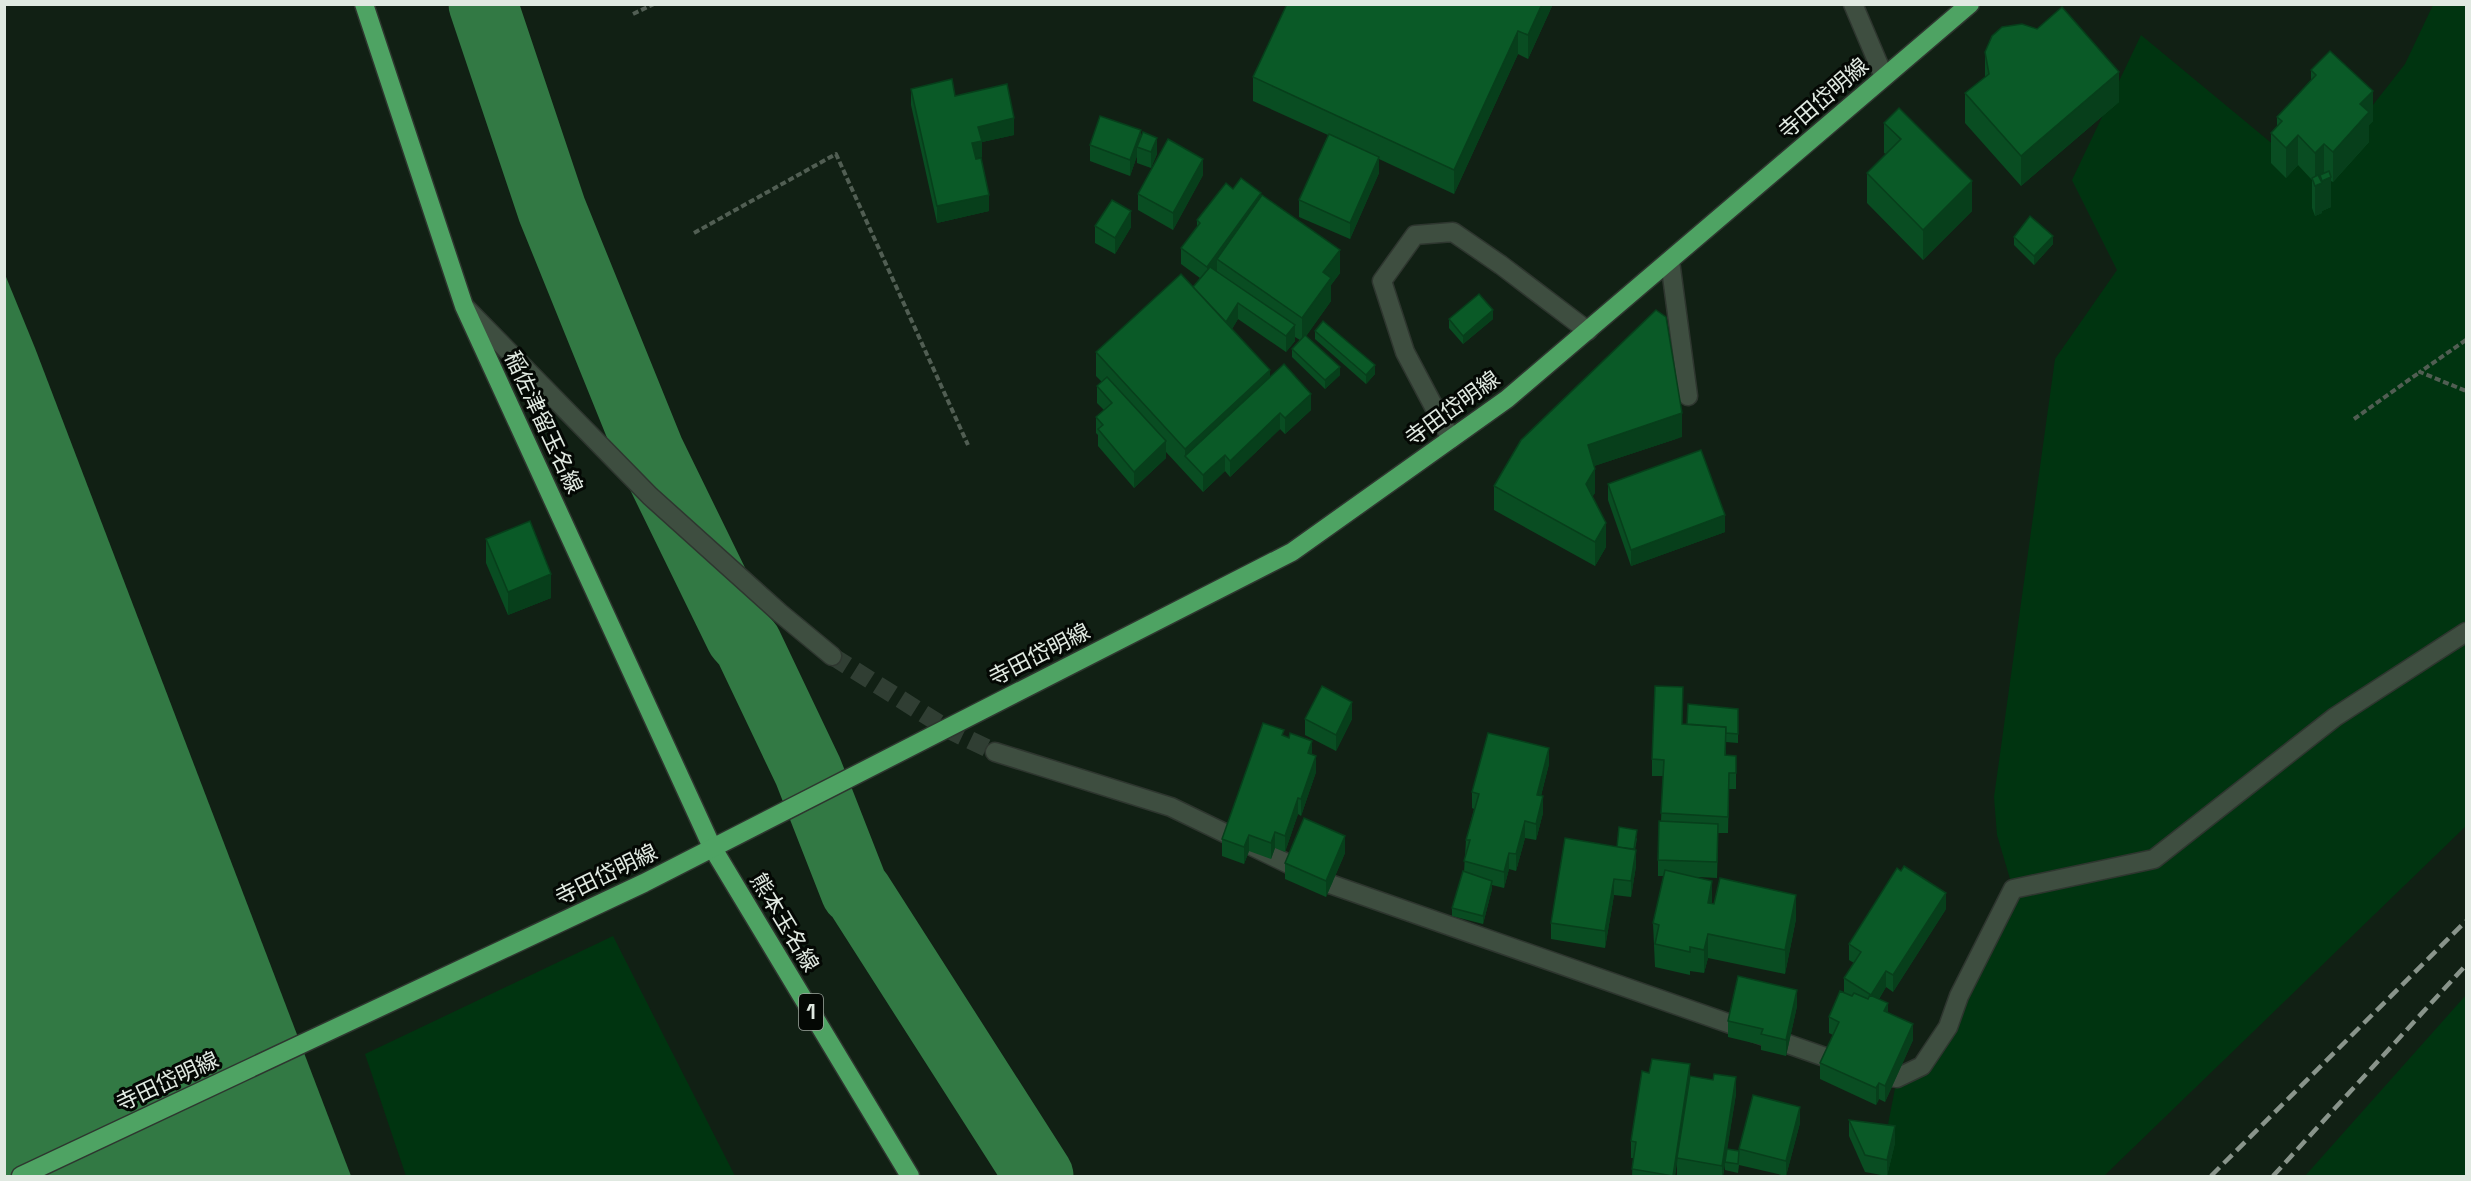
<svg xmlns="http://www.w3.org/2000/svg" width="2471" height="1181" font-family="'Space Grotesk','Noto Sans JP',sans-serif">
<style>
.green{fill:#003410}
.water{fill:#327944}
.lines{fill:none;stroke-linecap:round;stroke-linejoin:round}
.river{stroke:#327944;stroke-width:69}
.minor-tunnel{stroke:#303e33;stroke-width:18;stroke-dasharray:18 9;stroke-linecap:butt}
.minor-casing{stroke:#2e362f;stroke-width:21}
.major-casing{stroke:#2e362f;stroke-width:21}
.path{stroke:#515e53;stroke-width:4;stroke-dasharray:6 3;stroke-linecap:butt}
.minor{stroke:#3e4e40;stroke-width:18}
.major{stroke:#4ea363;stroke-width:18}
.rail{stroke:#89948b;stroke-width:4.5;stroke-dasharray:12 6;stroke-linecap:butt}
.wall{fill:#094d22}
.shaded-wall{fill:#073f1b}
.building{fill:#0a5a27;stroke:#073f1b;stroke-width:1.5}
.labels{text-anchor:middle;stroke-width:6;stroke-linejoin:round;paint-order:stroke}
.shield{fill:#040804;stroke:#9ea69f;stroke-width:1.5}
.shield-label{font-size:21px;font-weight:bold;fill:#e0e9e1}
.street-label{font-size:22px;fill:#e0e9e1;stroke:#040804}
</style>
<rect width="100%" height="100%" fill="#112014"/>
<g class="green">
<polygon points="2433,5 2466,5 2466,826 2104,1176 1878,1176 1897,1078 1941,1037 2013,889 1997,835 1994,797 2055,359 2117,270 2072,180 2141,35 2315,179 2405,64"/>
<polygon points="613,936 735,1176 406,1176 365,1054"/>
<polygon points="2466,995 2466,1176 2305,1176"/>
</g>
<polygon class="water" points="4,272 35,348 351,1176 5,1176"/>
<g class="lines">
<polyline class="river" points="483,4 552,210 650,452 740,636 748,645 808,771 855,891 858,893 1039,1176"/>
<polyline class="minor-tunnel" points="832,656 951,731 995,752"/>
<defs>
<g id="minor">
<polyline points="1853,4 1884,77"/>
<polyline points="1670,261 1688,396"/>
<polyline points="466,308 650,496 780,613 832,656"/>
<polyline points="1451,439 1405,352 1382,281 1415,235 1453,232 1501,265 1588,331"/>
<polyline points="995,752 1171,807 1330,884 1845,1064"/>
<polyline points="1872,1074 1897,1078 1922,1066 1948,1027 1959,996 2013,889 2154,859 2335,717 2466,632"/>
</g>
<g id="major">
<polyline points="364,4 464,306 712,847 910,1176"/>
<polyline points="21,1176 644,883 1292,552 1507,399 1970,4"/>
</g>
</defs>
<use href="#minor" class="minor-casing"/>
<use href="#major" class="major-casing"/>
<g class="path">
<polyline points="633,14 654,4"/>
<polyline points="694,233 836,154 968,445"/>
<polyline points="2466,340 2420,372 2466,391"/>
<polyline points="2354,419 2420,372"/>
</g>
<use href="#minor" class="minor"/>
<use href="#major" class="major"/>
<g class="rail">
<polyline points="2211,1176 2466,921"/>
<polyline points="2273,1176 2466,965"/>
</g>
</g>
<g class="wall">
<polygon points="1287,4 1553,4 1528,59 1518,54 1454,194 1379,159 1379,173 1350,239 1299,217 1299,200 1328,135 1253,101 1253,77"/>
<polygon points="1985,52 2119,102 2021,186 1965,123 1965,93 1985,77"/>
<polygon points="2311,70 2373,121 2369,125 2369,142 2333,182 2331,181 2331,207 2322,211 2322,210 2322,213 2315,216 2312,208 2312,180 2298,165 2286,178 2271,163 2271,133 2277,126 2277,117 2311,80"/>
<polygon points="911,89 955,96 1014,135 982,142 982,157 976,158 989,211 937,223 911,105"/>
<polygon points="1884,123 1972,211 1923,260 1867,203 1867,173 1886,154 1884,153"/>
<polygon points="1141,138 1157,154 1151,168 1137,163 1137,156 1130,176 1090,161 1090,145"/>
<polygon points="1203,175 1173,230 1138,210 1138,194"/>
<polygon points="1233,189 1261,195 1340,273 1331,285 1331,301 1306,336 1340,375 1325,389 1292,357 1292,349 1300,340 1295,337 1295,341 1286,352 1238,319 1232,329 1270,377 1311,410 1285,434 1280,429 1230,477 1225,471 1203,492 1166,452 1166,458 1134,488 1098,446 1098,435 1096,433 1096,417 1104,410 1097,403 1097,386 1102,382 1096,376 1096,352 1193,287 1200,278 1181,264 1181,248 1197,227 1197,220"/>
<polygon points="1095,226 1131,227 1115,254 1095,243"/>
<polygon points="2014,237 2053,244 2034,265 2014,245"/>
<polygon points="1449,319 1493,319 1463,344 1449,328"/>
<polygon points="1315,331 1375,374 1366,384 1315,339"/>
<polygon points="1682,437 1594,466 1595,493 1592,496 1606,547 1595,566 1494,510 1494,486"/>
<polygon points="1608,484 1725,532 1631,566 1608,500"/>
<polygon points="486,539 551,598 508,615 486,563"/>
<polygon points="1738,709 1738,743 1726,742 1726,755 1736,756 1736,789 1729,789 1728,833 1718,833 1717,878 1698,877 1712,904 1796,919 1785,974 1708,958 1704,973 1690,971 1690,975 1655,967 1653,923 1664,876 1658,876 1658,860 1661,821 1663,776 1652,776 1652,759 1683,724 1687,724"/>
<polygon points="1305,719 1352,719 1336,751 1305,735"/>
<polygon points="1284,736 1312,754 1316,772 1301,816 1298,814 1285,852 1275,848 1271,859 1249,851 1244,864 1222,856 1222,839"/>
<polygon points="1549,764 1541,796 1543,813 1536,840 1525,838 1516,871 1509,869 1504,888 1492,885 1492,889 1483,924 1452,916 1452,908 1464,872 1466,840 1474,809 1472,808 1472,792"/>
<polygon points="1637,838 1635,850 1636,866 1631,897 1614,895 1605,948 1551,939 1551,923 1617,847"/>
<polygon points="1345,853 1326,897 1285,879 1285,863"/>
<polygon points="1946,909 1893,992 1886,987 1879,999 1888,1013 1913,1040 1885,1102 1879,1099 1876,1105 1820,1079 1820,1063 1833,1035 1829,1033 1829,1017 1844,993 1844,978 1854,963 1849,960 1849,944"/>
<polygon points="1797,1006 1786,1056 1761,1050 1761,1045 1728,1037 1728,1021"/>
<polygon points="1690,1080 1736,1094 1727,1149 1739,1151 1739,1149 1800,1123 1786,1176 1739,1165 1738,1173 1725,1170 1725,1164 1723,1176 1689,1176 1677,1175 1677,1161 1675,1176 1632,1176 1633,1158 1631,1158 1631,1141"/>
<polygon points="1849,1120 1895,1143 1887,1176 1865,1172 1849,1136"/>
</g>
<g class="shaded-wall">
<polygon points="1542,4 1553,4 1528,59 1528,35"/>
<polygon points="1518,31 1518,54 1454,194 1454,170"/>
<polygon points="2119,72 2119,102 2021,186 2021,156"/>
<polygon points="2373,91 2373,121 2369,125 2369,142 2333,182 2333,152 2360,104"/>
<polygon points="1014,118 1014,135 982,142 982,157 972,159 972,143 978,127"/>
<polygon points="1141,130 1141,146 1137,147 1137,156 1130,176 1130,160"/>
<polygon points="2298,135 2298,165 2286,178 2286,148"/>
<polygon points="1157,138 1157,154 1151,168 1151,152"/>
<polygon points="2324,144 2324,174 2320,175 2320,178 2315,183 2315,153"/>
<polygon points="1379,157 1379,173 1350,239 1350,223"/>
<polygon points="1203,159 1203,175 1173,230 1173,213"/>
<polygon points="2331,177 2331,207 2322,211 2322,181"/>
<polygon points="1972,181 1972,211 1923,260 1923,230"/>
<polygon points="2322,183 2322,213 2315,216 2315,186"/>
<polygon points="1261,193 1261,210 1217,259 1217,271 1207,283 1207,267"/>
<polygon points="989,195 989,211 937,223 937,206"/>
<polygon points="1131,211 1131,227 1115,254 1115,238"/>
<polygon points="2053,236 2053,244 2034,265 2034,256"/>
<polygon points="1340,250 1340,273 1331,285 1331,301 1302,342 1302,318 1323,272"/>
<polygon points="1238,303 1238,319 1223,343 1223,326"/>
<polygon points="1493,310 1493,319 1463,344 1463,336"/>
<polygon points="1295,325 1295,341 1286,352 1286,336"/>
<polygon points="1375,365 1375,374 1366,384 1366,375"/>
<polygon points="1340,367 1340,375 1325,389 1325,380"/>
<polygon points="1270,370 1270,393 1185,456 1185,472 1185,449"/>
<polygon points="1311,394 1311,410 1285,434 1285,418"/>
<polygon points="1280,413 1280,429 1230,477 1230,461"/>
<polygon points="1682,413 1682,437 1588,468 1588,445"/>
<polygon points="1166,441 1166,458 1134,488 1134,472"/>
<polygon points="1225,455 1225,471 1203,492 1203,475"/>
<polygon points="1595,469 1595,493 1586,507 1586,484"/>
<polygon points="1725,515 1725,532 1631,566 1631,550"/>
<polygon points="1606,523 1606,547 1595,566 1595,542"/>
<polygon points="551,574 551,598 508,615 508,592"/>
<polygon points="1352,702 1352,719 1336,751 1336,735"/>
<polygon points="1312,741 1312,757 1308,753"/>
<polygon points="1549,748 1549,764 1537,811 1537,795"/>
<polygon points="1316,756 1316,772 1301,816 1301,799"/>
<polygon points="1543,796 1543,813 1536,840 1536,824"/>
<polygon points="1298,798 1298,814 1285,852 1285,836"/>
<polygon points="1525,821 1525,838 1516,871 1516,854"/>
<polygon points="1718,824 1718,840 1717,878 1717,862"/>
<polygon points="1275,832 1275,848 1271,859 1271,843"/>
<polygon points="1249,835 1249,851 1244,864 1244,847"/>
<polygon points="1345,836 1345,853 1326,897 1326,881"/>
<polygon points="1636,850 1636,866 1631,897 1631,881"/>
<polygon points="1509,853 1509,869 1504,888 1504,872"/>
<polygon points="1614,879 1614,895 1605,948 1605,931"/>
<polygon points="1492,881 1492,889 1483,924 1483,916"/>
<polygon points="1712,881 1712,904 1708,903"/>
<polygon points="1946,893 1946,909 1893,992 1893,975"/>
<polygon points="1796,895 1796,919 1785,974 1785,950"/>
<polygon points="1708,934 1708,958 1704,973 1704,950"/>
<polygon points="1886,971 1886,987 1871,1011 1871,995"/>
<polygon points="1797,990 1797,1006 1786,1056 1786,1040"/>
<polygon points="1888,1003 1888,1019 1884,1011"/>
<polygon points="1913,1024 1913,1040 1885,1102 1885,1086"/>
<polygon points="1690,1064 1690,1081 1675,1176 1673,1176"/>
<polygon points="1736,1077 1736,1094 1723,1176 1722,1176 1722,1166"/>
<polygon points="1879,1083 1879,1099 1876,1105 1876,1088"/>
<polygon points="1800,1107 1800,1123 1786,1176 1786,1161"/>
<polygon points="1895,1126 1895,1143 1887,1176 1887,1160"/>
</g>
<g class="building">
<polygon points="1287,4 1542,4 1528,35 1518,31 1454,170 1253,77"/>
<polygon points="2062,7 2119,72 2021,156 1965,93 1989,74 1985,52 1992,36 2002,27 2022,24 2037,29"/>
<polygon points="2330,51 2373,91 2360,104 2369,112 2333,152 2324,144 2315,153 2298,135 2286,148 2271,133 2282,121 2277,117 2316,75 2311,70"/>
<polygon points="952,79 955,96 1007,84 1014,118 978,127 982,141 972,143 976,159 981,158 989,195 937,206 911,89"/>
<polygon points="1899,108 1972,181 1923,230 1867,173 1901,139 1884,123"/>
<polygon points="1100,116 1141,130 1130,160 1090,145"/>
<polygon points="1143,132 1157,138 1151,152 1137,147"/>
<polygon points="1329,134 1379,157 1350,223 1299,200"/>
<polygon points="1168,139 1203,159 1173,213 1138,194"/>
<polygon points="2329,171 2331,177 2322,181 2320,175"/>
<polygon points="2318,175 2322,183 2315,186 2312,178"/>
<polygon points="1241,178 1261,193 1207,267 1181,248 1200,223 1197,220 1226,183 1233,189"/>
<polygon points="1262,195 1340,250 1323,272 1331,278 1302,318 1217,259"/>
<polygon points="1112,200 1131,211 1115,238 1095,226"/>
<polygon points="2030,216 2053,236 2034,256 2014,237"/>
<polygon points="1210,267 1295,325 1286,336 1238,303 1226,322 1193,287"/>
<polygon points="1181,274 1270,370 1185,449 1096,352"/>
<polygon points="1479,294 1493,310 1463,336 1449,319"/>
<polygon points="1656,310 1666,317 1682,413 1588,445 1595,469 1586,484 1606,523 1595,542 1494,486 1521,440"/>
<polygon points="1323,321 1375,365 1366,375 1315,331"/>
<polygon points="1305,335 1340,367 1325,380 1292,349"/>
<polygon points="1284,364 1311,394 1285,418 1280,413 1230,461 1225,455 1203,475 1185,456"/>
<polygon points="1107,377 1166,441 1134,472 1098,429 1103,425 1096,417 1112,403 1097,386"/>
<polygon points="1701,450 1725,515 1631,550 1608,484"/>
<polygon points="530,521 551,574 508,592 486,539"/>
<polygon points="1322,686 1352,702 1336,735 1305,719"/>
<polygon points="1655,686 1683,687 1682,724 1726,727 1725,755 1736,756 1736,773 1729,773 1728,817 1661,813 1664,760 1652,759"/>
<polygon points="1688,704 1738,709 1738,734 1726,733 1726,727 1687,724"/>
<polygon points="1263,723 1284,730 1282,735 1289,738 1290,733 1312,741 1308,753 1316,756 1301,799 1298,798 1285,836 1275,832 1271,843 1249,835 1244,847 1222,839"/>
<polygon points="1488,733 1549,748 1537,795 1543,796 1536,824 1525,821 1516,854 1509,853 1504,872 1464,861 1470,840 1466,840 1479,794 1472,792"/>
<polygon points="1304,818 1345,836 1326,881 1285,863"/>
<polygon points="1659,821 1718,824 1717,862 1658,860"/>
<polygon points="1619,827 1637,830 1634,849 1617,847"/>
<polygon points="1565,838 1636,850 1631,881 1614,879 1605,931 1551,923"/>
<polygon points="1904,866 1946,893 1893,975 1886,971 1871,995 1844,978 1861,952 1849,944 1897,868 1901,871"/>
<polygon points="1665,870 1712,881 1708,903 1714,904 1720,878 1796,895 1785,950 1708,934 1704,950 1690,947 1690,952 1655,944 1659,925 1653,923"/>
<polygon points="1463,871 1492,881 1483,916 1452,908"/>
<polygon points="1738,976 1797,990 1786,1040 1761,1034 1763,1029 1728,1021"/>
<polygon points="1840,991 1852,996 1854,993 1868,999 1870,995 1888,1003 1884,1011 1913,1024 1885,1086 1879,1083 1876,1088 1820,1063 1839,1022 1829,1017"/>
<polygon points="1652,1059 1690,1064 1673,1176 1632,1169 1636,1142 1631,1141 1642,1071 1649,1073"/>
<polygon points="1714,1074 1736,1077 1722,1166 1677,1158 1690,1076 1713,1080"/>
<polygon points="1753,1095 1800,1107 1786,1161 1739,1149"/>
<polygon points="1849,1120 1895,1126 1887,1160 1865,1155"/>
<polygon points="1727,1149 1739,1151 1738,1164 1725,1162"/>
</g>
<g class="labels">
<rect class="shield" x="799" y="994" width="24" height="36" rx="4.5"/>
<g class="shield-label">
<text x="811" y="1019">1</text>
</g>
<g class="street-label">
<text transform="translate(1823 98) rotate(-41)" y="8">寺田岱明線</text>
<text transform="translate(1452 408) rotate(-36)" y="8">寺田岱明線</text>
<text transform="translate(544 422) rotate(65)" y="8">稲佐津留玉名線</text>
<text transform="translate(1039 654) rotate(-27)" y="8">寺田岱明線</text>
<text transform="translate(606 874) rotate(-26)" y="8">寺田岱明線</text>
<text transform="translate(785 922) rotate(59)" y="8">熊本玉名線</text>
<text transform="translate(167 1081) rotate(-25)" y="8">寺田岱明線</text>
</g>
</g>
<rect width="2471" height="1181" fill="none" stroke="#e0e9e1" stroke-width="12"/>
</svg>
